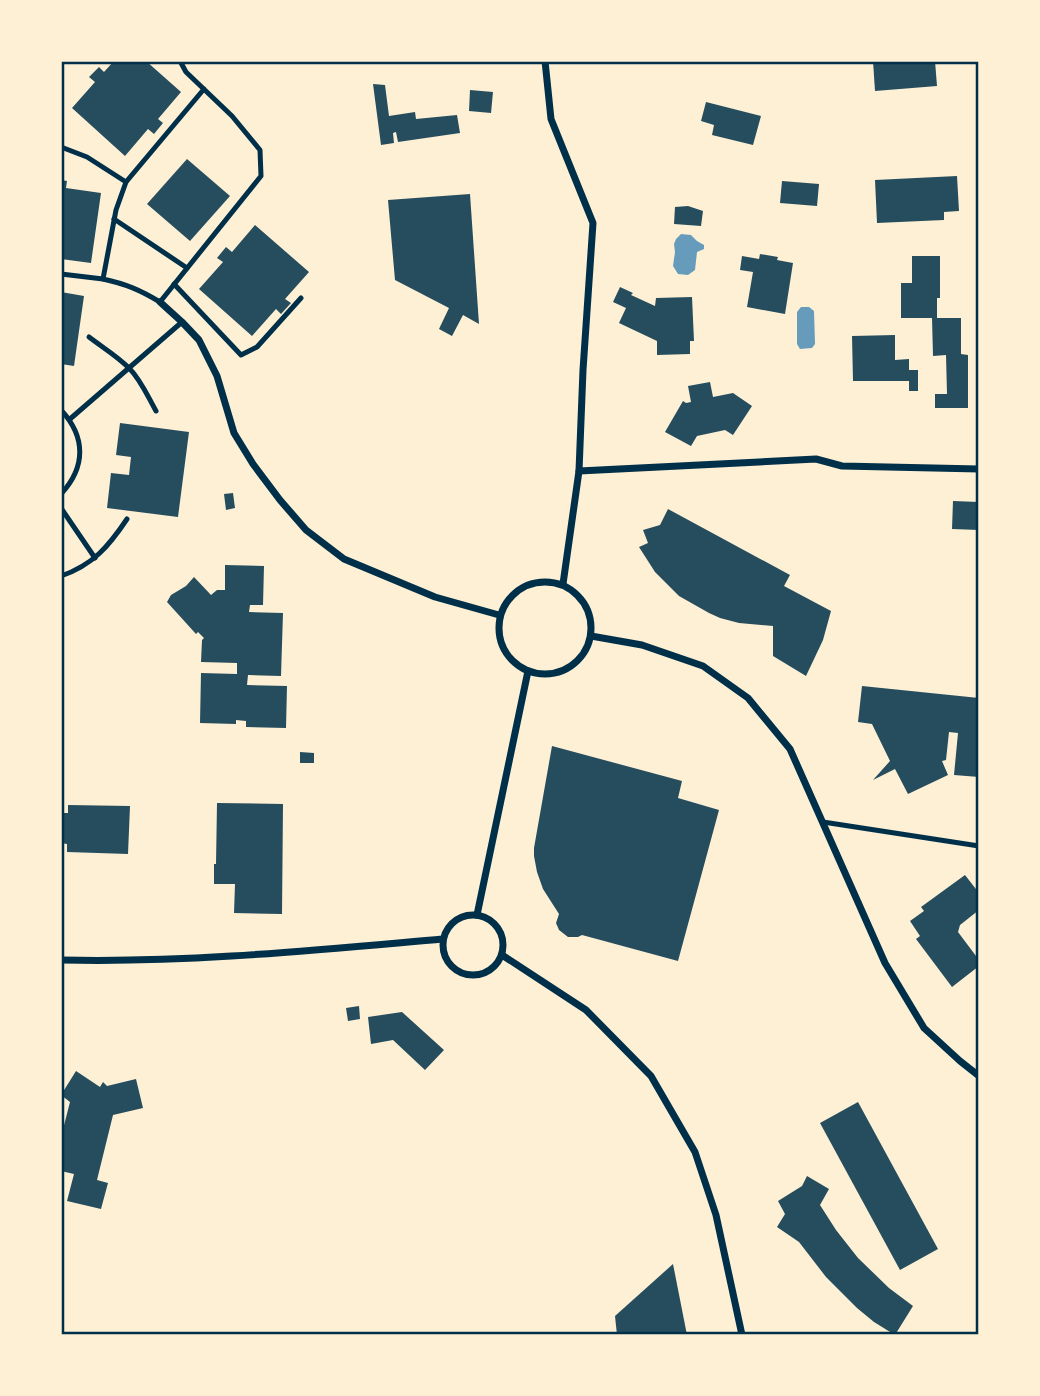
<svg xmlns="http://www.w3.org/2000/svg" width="1040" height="1396" font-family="'DejaVu Sans',sans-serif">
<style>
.water{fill:#669bbc}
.building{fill:#264d5e}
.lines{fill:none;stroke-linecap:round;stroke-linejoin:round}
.service{stroke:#003049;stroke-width:5}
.minor{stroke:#003049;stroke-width:7}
.neatline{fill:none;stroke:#003049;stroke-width:2.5}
</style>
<rect width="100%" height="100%" fill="#fdf0d5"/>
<g class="water">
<polygon points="681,234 691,235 697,241 704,245 704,249 697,252 695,270 688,275 678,274 673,266 675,252 674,244 676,239"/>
<polygon points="801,307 809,307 814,311 815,344 812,348 800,349 797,344 797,312"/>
</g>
<g class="building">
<polygon points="114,61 146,61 181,92 158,119 163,123 154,134 148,129 125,156 72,108 95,82 89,77 99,67 104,72"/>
<polygon points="873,61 935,61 937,86 875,91"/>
<polygon points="373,84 385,85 389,116 415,112 416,119 457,115 460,133 398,142 396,132 393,133 394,143 381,145"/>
<polygon points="470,90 493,92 491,113 469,111"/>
<polygon points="706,102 761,116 753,145 712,135 714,125 701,121"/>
<polygon points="187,159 230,196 190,241 147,204"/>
<polygon points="957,176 959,211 944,212 944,220 877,223 875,180"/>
<polygon points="61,180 67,181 66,188 101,193 91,263 61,259"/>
<polygon points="782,181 819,184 817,206 780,203"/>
<polygon points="470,194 479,324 463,315 452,336 439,329 449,308 395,280 388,200"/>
<polygon points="688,206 703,211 701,226 674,224 675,207"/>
<polygon points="255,225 309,272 285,299 291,303 281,314 276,309 252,336 199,289 223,262 217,258 226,247 232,252"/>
<polygon points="760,254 778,257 777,260 793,263 785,314 747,307 753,272 740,270 742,256 759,259"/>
<polygon points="912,256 940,256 940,298 937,298 937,318 961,318 961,354 968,355 968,408 935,408 935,394 947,394 946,355 933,356 932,318 901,318 901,283 912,283"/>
<polygon points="620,287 633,293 631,295 655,306 656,298 692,297 694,341 690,341 690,354 657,355 657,341 619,323 626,308 613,302"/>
<polygon points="61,292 84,296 74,366 61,364"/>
<polygon points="895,335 895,360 909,359 909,370 918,370 918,391 909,391 909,381 853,381 852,336"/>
<polygon points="710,382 713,397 733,393 752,406 733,435 725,430 697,436 691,446 665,432 683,401 686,403 691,402 688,386"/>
<polygon points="120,423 189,432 178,517 107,508 111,473 129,475 131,457 116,455"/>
<polygon points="233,493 235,508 226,510 224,494"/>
<polygon points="953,501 979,502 979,530 952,529"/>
<polygon points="668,509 790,575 784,586 831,611 823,640 806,676 773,656 773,626 739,623 720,618 709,613 679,596 655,572 639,547 648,543 643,530 660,525"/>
<polygon points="225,565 264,566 263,605 250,605 249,612 283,613 281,676 248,675 247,685 287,686 286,728 246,727 246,721 236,720 236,724 200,723 201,673 237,674 237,663 201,662 202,640 204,638 198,632 196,634 167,602 171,595 186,586 194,577 211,595 217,590 225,590"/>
<polygon points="862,686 979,698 979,777 954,775 958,733 949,732 946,760 942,761 948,775 908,794 895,769 873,780 890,761 872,724 858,722"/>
<polygon points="552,746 682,781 678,798 719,810 678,961 582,935 578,937 568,937 559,930 556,923 559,914 543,889 537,872 534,856 534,848"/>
<polygon points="300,752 314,753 314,763 300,763"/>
<polygon points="217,803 283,804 282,914 234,913 235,884 214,884 214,864 216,864"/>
<polygon points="68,805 130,806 128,854 67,852 67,844 61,843 61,813 68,813"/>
<polygon points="965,875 979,893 979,910 960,925 958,932 979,960 979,966 952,987 916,939 920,936 910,921 924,911 921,907"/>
<polygon points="359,1006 360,1019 348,1021 346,1008"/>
<polygon points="402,1012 444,1050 425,1070 393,1040 371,1044 368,1017"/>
<polygon points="76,1071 100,1087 103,1082 107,1086 136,1079 143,1108 113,1115 97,1180 108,1183 101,1209 67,1201 74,1174 61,1171 61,1137 70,1102 61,1095"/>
<polygon points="858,1102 938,1249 900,1270 820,1123"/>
<polygon points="807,1176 829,1189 820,1205 836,1230 858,1258 889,1288 913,1306 895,1335 874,1322 857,1308 826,1277 799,1242 777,1227 785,1214 778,1201 802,1186"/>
<polygon points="673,1264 687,1335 617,1335 615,1316"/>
</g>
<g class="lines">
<g class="service">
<path d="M180,61L186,72L232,116L260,150L261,176L160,302C140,290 126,284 103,279L116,210L126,182L204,89"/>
<polyline points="61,147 87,157 126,182"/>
<polyline points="114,219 187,268"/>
<polyline points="61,274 103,279"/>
<polyline points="174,284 241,355 257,347 301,298"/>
<path d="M89,337C102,347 117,356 129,368C141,380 148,397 156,411"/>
<path d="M61,410C86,437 86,467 61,494"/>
<polyline points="70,419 182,322"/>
<polyline points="61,508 95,558"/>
<path d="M61,576C93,565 109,546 127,519"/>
<polyline points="823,822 979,846"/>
</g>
<g class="minor">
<polyline points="545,61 551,119 593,223 583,370 579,471 563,584"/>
<polyline points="160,302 182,322 199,340 217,376 234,433 253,464 280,500 306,530 344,559 435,597 499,615"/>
<polyline points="579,471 816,459 842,466 979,469"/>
<circle cx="545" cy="628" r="46"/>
<polyline points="591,636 642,645 703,666 748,698 790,749 885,963 924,1028 960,1061 979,1076"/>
<circle cx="473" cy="945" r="30"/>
<polyline points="477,915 528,671"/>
<polyline points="502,955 586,1010 651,1076 695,1152 716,1215 742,1335"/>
<path d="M61,960C189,963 316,950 443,939"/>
</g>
</g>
<rect width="1040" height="1396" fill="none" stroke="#fdf0d5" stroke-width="126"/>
<rect x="63" y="63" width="914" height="1270" class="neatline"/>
</svg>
